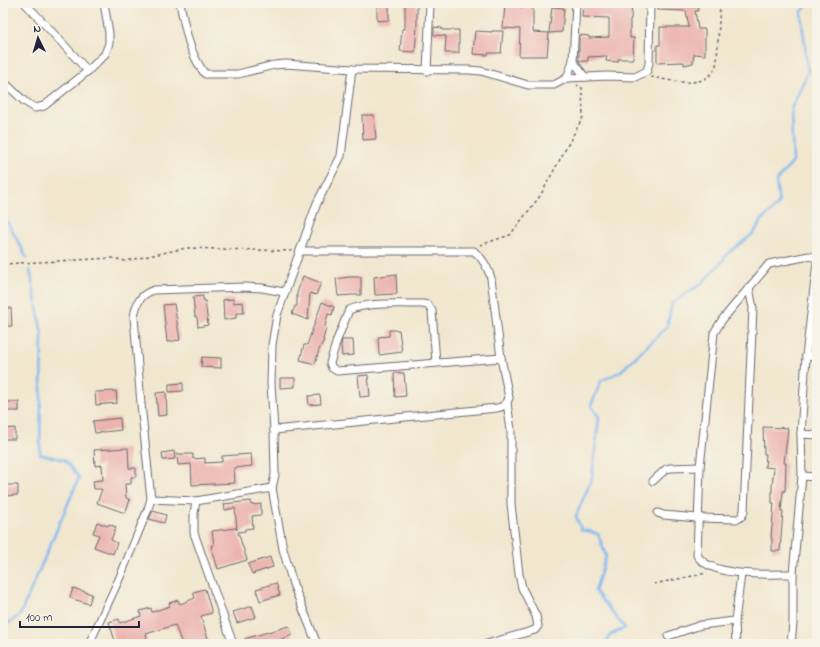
<svg xmlns="http://www.w3.org/2000/svg" width="820" height="647" font-family="'Indie Flower',sans-serif">
<style>
.lines{fill:none;stroke-linecap:round;stroke-linejoin:round}
.stream{stroke:#81b7f0;stroke-width:2.5}
.building{fill:#ecb3af}
.minor-casing{stroke:#6a676f;stroke-width:9}
.path{stroke:#6a676f;stroke-width:1.5;stroke-dasharray:3 3;stroke-linecap:butt}
.minor{stroke:#fff;stroke-width:7}
</style>
<rect width="100%" height="100%" fill="#f7f3e8"/>
<filter id="ink" filterUnits="userSpaceOnUse"><feTurbulence type="fractalNoise" baseFrequency=".025" numOctaves="2"/><feDisplacementMap in="SourceGraphic" scale="8" xChannelSelector="R" yChannelSelector="G"/><feConvolveMatrix kernelMatrix="1 2 1 2 8 2 1 2 1" color-interpolation-filters="sRGB"/></filter>
<filter id="wash" filterUnits="userSpaceOnUse"><feTurbulence type="fractalNoise" baseFrequency=".012" numOctaves="4" result="noise"/><feDisplacementMap in="SourceGraphic" scale="16" xChannelSelector="R" yChannelSelector="G"/><feGaussianBlur stdDeviation="0.9" result="paint"/><feColorMatrix in="noise" values="0 0 0 0 0 0 0 0 0 0 0 0 0 0 0 0 0 1.4 0 .05"/><feComposite in="paint" operator="in"/></filter>
<g filter="url(#wash)">
<rect width="100%" height="100%" fill="#f1e7cf"/>
<g class="lines">
<g class="stream">
<polyline points="3,214 27,258"/>
<polyline points="3,627 20,615 79,478 65,460 40,454 42,334 30,270"/>
<polyline points="606,644 610,635 625,628 595,591 606,556 598,534 588,531 581,530 576,516 592,478 599,417 591,406 601,381 621,371 667,327 672,303 702,283 722,262 727,254 754,233 761,221 779,204 776,181 793,162 791,109 808,72 801,13 809,3"/>
</g>
</g>
<g id="blocks">
<g class="building">
<polygon points="377,3 389,3 389,20 377,21"/>
<polygon points="405,3 417,3 417,26 415,52 400,51 402,29 405,29"/>
<polygon points="583,3 632,3 631,19 630,19 630,38 634,38 633,59 618,59 618,62 606,61 607,56 588,57 588,61 579,61 579,35 589,36 589,38 609,37 609,18 582,17"/>
<polygon points="658,3 698,4 698,11 695,11 698,29 705,29 705,55 694,54 693,63 684,65 684,62 657,63 657,45 660,45 660,27 689,27 686,11 658,10"/>
<polygon points="505,4 520,5 520,7 533,7 533,32 549,33 547,56 519,56 520,29 503,28"/>
<polygon points="552,7 564,8 562,32 549,33"/>
<polygon points="434,27 442,28 442,30 459,30 459,53 445,53 446,36 434,35"/>
<polygon points="475,31 492,32 492,31 503,31 501,53 488,53 488,55 473,54"/>
<polygon points="362,115 374,115 376,139 363,140"/>
<polygon points="396,274 397,294 375,295 374,277"/>
<polygon points="303,276 321,283 316,295 310,293 308,320 292,314 295,306 297,306 297,293"/>
<polygon points="348,277 361,277 361,295 352,295 338,296 336,279"/>
<polygon points="203,296 203,300 205,300 208,325 198,327 197,317 195,317 193,297"/>
<polygon points="233,299 234,303 243,302 244,313 236,313 236,318 224,320 223,300"/>
<polygon points="322,302 334,307 332,315 328,314 325,327 326,328 323,340 324,340 319,350 315,364 300,360 304,345 307,345"/>
<polygon points="174,304 180,340 167,342 163,305"/>
<polygon points="3,308 11,308 12,326 3,326"/>
<polygon points="389,330 399,330 402,352 379,355 378,337 389,336"/>
<polygon points="342,340 353,340 354,355 342,356 341,345"/>
<polygon points="202,357 221,358 221,368 201,367"/>
<polygon points="394,373 404,373 406,396 395,397"/>
<polygon points="368,375 370,396 360,397 358,376"/>
<polygon points="280,378 295,378 295,387 280,388"/>
<polygon points="183,383 183,391 169,392 169,384"/>
<polygon points="116,391 117,403 96,405 95,392"/>
<polygon points="166,392 167,415 158,416 156,393"/>
<polygon points="320,395 321,404 309,405 308,396"/>
<rect x="3" y="402" width="16" height="9"/>
<polygon points="120,418 121,430 95,433 93,421"/>
<polygon points="763,427 788,428 784,463 786,463 785,491 783,491 781,511 783,511 780,551 772,551 772,538 771,538 774,503 772,503 772,486 774,468 765,467 766,454 764,454"/>
<polygon points="15,428 15,439 3,439 3,429"/>
<polygon points="128,448 129,468 136,468 136,477 131,477 131,484 125,484 126,498 130,500 125,513 97,503 102,489 94,489 93,481 103,480 102,465 95,466 94,450"/>
<polygon points="174,451 175,459 163,460 162,453"/>
<polygon points="177,454 193,454 193,459 205,458 205,463 222,462 222,456 251,454 252,466 234,468 235,483 192,485 191,464 178,465"/>
<polygon points="3,485 18,485 18,495 3,496"/>
<polygon points="251,501 251,505 261,504 261,515 252,516 253,528 245,529 245,531 238,532 247,560 218,569 211,546 214,545 212,531 236,528 237,530 235,508 225,510 224,504"/>
<polygon points="153,511 166,515 164,523 149,519"/>
<polygon points="97,522 108,526 109,524 116,527 111,540 117,543 113,554 94,547 99,535 93,533"/>
<polygon points="270,557 273,567 252,574 248,564"/>
<polygon points="276,583 280,595 260,601 256,589"/>
<polygon points="73,588 92,594 89,604 70,598"/>
<polygon points="205,589 212,613 201,616 209,642 203,644 182,644 175,625 146,634 147,638 146,638 148,644 116,644 109,622 119,619 120,623 141,616 140,611 151,608 152,612 170,606 169,603 178,600 180,604 195,598 193,592"/>
<polygon points="252,606 256,617 237,623 233,612"/>
<polygon points="289,626 292,635 269,644 246,644 244,639"/>
</g>
</g>
</g>
<g filter="url(#ink)">
<use href="#blocks" fill-opacity="0" stroke="#6a676f" stroke-width="1"/>
<g class="lines">
<defs>
<g id="minor">
<polyline points="25,3 88,71"/>
<path d="M180,3C185,28 189,53 205,74H238L274,65L286,64L352,69L469,70L481,71L528,85H554L567,78L607,76L635,77L647,71L649,63L650,3"/>
<polyline points="573,61 585,77"/>
<polyline points="427,71 430,3"/>
<polyline points="567,78 573,61 576,3"/>
<polyline points="3,81 24,101 35,108 44,106 88,71 105,54 109,43 109,33 104,3"/>
<polyline points="806,356 817,357"/>
<path d="M436,362L432,311L428,305L422,304C402,304 367,302 349,310L337,340L330,363L332,368L337,371L501,358"/>
<path d="M274,430L497,408C503,407 507,404 509,398L501,358L491,278C487,266 483,259 474,251H300"/>
<polyline points="801,434 806,356 817,263"/>
<polyline points="802,476 817,477"/>
<polyline points="653,481 666,469 671,468 700,467"/>
<polyline points="272,488 275,475 274,430 271,384 272,345 277,315 317,203 341,156 352,69"/>
<path d="M151,499L141,404L134,317C136,304 140,294 154,290L245,287L262,288L284,292"/>
<polyline points="196,501 194,514 194,533 233,644"/>
<polyline points="658,513 663,515 698,518 738,519 742,516 744,511 753,308 749,288"/>
<path d="M793,574C771,574 710,578 697,555L700,467L714,333L722,320L769,264L809,256L817,258"/>
<polyline points="668,636 701,625 735,621"/>
<polyline points="89,644 120,577 148,509 151,499 196,501 272,488 283,549 293,584 317,644"/>
<polyline points="487,644 535,630 538,626 536,616 522,588 519,574 511,504 511,430 507,403"/>
<polyline points="736,644 735,621 741,574"/>
<polyline points="791,644 793,623 793,574 802,476 801,434 817,435"/>
</g>
</defs>
<use href="#minor" class="minor-casing"/>
<g class="path">
<path d="M651,77C673,81 712,92 717,61L720,3"/>
<polyline points="480,245 510,235 540,196 583,117 582,88 577,85"/>
<polyline points="3,264 113,258 125,261 186,248 292,251"/>
<polyline points="654,584 707,573"/>
</g>
<use href="#minor" class="minor"/>
</g>
</g>
<rect width="820" height="647" fill="none" stroke="#f7f3e8" stroke-width="16"/>
<g transform="translate(38 38) rotate(355)" stroke="#f7f3e8" stroke-width="3" paint-order="stroke">
<path d="M0-3L7 15L0 10L-7 15Z" fill="#22223b"/>
<text y="-6" font-size="11" font-weight="bold" text-anchor="middle" fill="#22223b">N</text>
</g>
<path d="M20 621v6h119v-6" fill="none" stroke="#22223b" stroke-width="2"/>
<text x="26" y="621" font-size="12" fill="#22223b" stroke="#f7f3e8" stroke-width="3" paint-order="stroke">100 m</text>
</svg>
